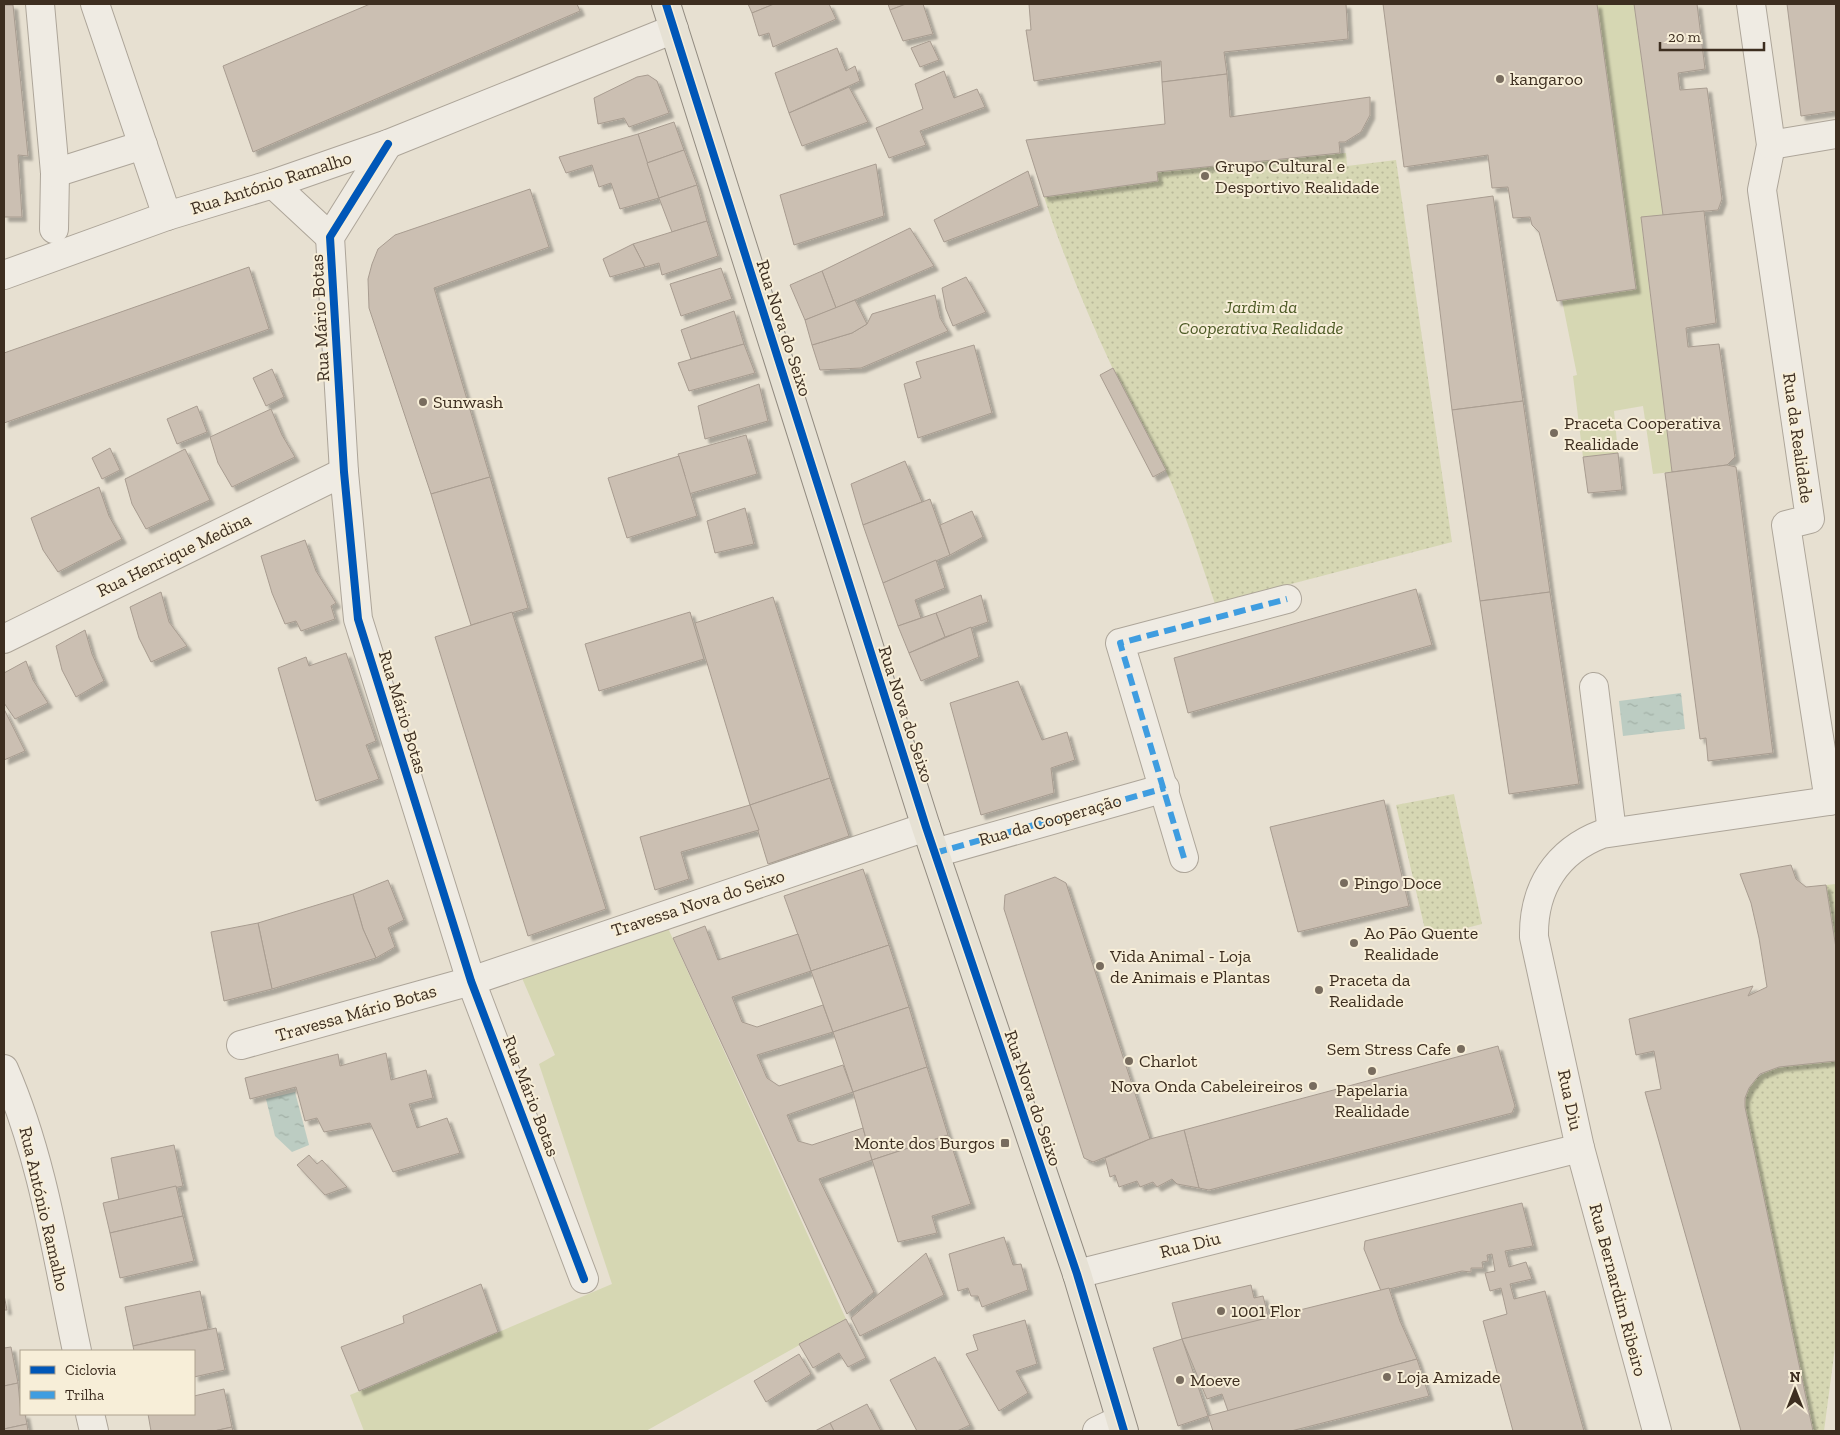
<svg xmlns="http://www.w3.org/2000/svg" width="1840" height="1435" font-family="'Zilla Slab',serif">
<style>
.grass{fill:#d6d7b3}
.garden{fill:url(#garden-dots)}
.water{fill:url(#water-ripples)}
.building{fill:#cbbfb2;stroke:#a89c90;filter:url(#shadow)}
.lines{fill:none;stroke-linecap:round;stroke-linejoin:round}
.minor-casing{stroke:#ada599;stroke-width:30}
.major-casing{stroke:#928b80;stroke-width:30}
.minor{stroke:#efebe3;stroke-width:28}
.major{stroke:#e6e1d4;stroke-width:28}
.quiet{stroke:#3f9de0;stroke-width:6;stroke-dasharray:12 6;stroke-linecap:butt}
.cycleway-casing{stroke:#f7eed8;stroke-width:11}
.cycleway{stroke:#0057b8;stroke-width:8}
.poi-dot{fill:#786c5e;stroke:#f7eed8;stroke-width:2}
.labels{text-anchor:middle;stroke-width:4;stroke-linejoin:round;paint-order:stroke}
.poi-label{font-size:18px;fill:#3d2e20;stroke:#f7eed8;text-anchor:start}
.street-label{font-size:18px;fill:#3d2e20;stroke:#f7eed8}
.park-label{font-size:18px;font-style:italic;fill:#4d5a26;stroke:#f7eed8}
</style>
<defs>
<pattern id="garden-dots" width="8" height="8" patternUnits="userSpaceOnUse" patternTransform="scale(1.25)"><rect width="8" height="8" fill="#d6d7b3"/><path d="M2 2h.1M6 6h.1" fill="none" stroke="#b9b99a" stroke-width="1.8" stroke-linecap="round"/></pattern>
<pattern id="water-ripples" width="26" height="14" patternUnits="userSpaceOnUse" patternTransform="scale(1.25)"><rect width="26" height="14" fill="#bcccc2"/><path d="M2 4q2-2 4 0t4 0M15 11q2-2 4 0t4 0" fill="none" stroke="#a2b0a6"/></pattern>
<filter id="shadow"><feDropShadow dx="4.5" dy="4.5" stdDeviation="1" flood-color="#0004"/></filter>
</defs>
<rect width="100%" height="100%" fill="#e7e0d1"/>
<g class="grass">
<polygon points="1597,4 1634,4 1663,215 1641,218 1672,472 1653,474 1643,406 1614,411 1618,453 1583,457 1573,376 1577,375 1562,300 1636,289"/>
<polygon points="667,926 846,1319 646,1431 364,1431 350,1395 612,1284 539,1064 555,1055 522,978"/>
</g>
<g class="garden">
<path d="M1346,153L1347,166L1396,160L1452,542L1215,604C1200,559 1186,514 1166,471C1150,436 1129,402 1112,367C1086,311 1063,255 1044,197L1158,181L1157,172Z"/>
<polygon points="1454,794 1482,924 1427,938 1396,805"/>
<polygon points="1836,884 1836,948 1826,885"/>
<path d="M1836,1061V1340L1824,1431H1813L1745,1107C1745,1060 1802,1065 1836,1061Z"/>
</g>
<g class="water">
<polygon points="1681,693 1685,729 1623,736 1619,701"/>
<polygon points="295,1092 309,1145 292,1152 275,1136 266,1099"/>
</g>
<g class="building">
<polygon points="370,4 577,4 580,11 253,152 223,66"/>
<polygon points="748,4 774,4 752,13"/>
<polygon points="774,4 829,4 836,19 773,47 769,33 759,36 752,13"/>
<polygon points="888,4 906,4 890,10"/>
<polygon points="906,4 923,4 933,34 903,41 890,10"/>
<polygon points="1029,4 1346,4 1348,39 1224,52 1227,74 1162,82 1161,61 1034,81 1026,30 1031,30"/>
<polygon points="1383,4 1597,4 1636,289 1557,301 1539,232 1532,225 1530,217 1513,218 1508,187 1492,188 1488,155 1404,167"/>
<polygon points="1634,4 1697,4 1705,69 1678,73 1680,90 1707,88 1722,199 1718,210 1663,215"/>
<polygon points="1787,4 1836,4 1836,111 1801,116"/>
<polygon points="4,5 13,5 28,156 18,155 22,217 4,217"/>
<polygon points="930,41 939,60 920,67 911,48"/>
<polygon points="837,48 846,71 855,66 860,81 789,113 775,73"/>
<polygon points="944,71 954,98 977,89 985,107 920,131 926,145 889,158 876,128 923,109 915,84"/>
<polygon points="1227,74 1230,117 1370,97 1370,115 1361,132 1345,142 1339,142 1340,153 1157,172 1158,181 1044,197 1026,140 1165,124 1162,82"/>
<polygon points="648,75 657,81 669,113 629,127 624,118 598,124 594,98 637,77"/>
<polygon points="849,87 868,122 802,146 789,113"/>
<polygon points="674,122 684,150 647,163 638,134"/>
<polygon points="638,134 659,198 620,209 611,183 599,187 592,165 566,173 559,157"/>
<polygon points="684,150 697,185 659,198 647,163"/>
<polygon points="876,164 884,216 794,245 780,195"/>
<polygon points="1028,171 1039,206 944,242 934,220"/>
<polygon points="697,185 707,221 672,232 659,198"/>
<polygon points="530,189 549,247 434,288 490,477 431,494 369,308 368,279 372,264 378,249 395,235"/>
<polygon points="1493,196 1523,401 1452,410 1427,205"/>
<polygon points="1704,211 1716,323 1686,328 1688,347 1719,344 1735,457 1727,465 1672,472 1641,217"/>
<polygon points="707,221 718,256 662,275 659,263 645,267 633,244"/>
<polygon points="910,228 934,266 836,308 822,271"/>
<polygon points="633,244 645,267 610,277 603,259"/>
<polygon points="249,267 269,329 4,423 4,353"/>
<polygon points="721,268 732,299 681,316 670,284"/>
<polygon points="822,271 836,308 805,320 790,285"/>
<polygon points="966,277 986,312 953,326 946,309 942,288"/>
<polygon points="935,295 940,318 948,331 861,368 820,370 812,345 852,333 867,324 872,314"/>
<polygon points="855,300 867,324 852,333 812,345 805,320"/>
<polygon points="734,311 744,344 691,359 681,330"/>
<polygon points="744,344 755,373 689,391 678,363"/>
<polygon points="974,345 992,413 918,438 904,384 921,378 916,362"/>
<polygon points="1113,368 1166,470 1153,477 1100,375"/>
<polygon points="272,369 284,397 266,406 253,378"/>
<polygon points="759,384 768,421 705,439 698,406"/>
<polygon points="1523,401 1550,592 1480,601 1452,410"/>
<polygon points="197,406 207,432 177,444 167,419"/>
<polygon points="271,409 282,435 295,457 232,487 218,463 210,437"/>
<polygon points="746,435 757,474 682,496 677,479 685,476 678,454"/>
<polygon points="110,448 120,470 102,479 92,458"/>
<polygon points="185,449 210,500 146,529 132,504 125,479"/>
<polygon points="1618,453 1622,490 1588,493 1583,457"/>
<polygon points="679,456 697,516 627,538 608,478"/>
<polygon points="905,461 922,502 863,525 851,484"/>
<polygon points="1727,465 1736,467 1773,753 1708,761 1706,738 1700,739 1665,473"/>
<polygon points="490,477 528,608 471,625 431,494"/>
<polygon points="99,487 109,516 122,539 58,572 43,550 31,518"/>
<polygon points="930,499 950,555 883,583 863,525"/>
<polygon points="745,508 754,544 715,553 707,521"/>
<polygon points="972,511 983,537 950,555 940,525"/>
<polygon points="305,540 316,571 336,603 331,606 335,619 301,631 296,621 285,624 272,593 261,556"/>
<polygon points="936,560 945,588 915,600 921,618 898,626 883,583"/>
<polygon points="1416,589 1432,645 1188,713 1174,658"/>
<polygon points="161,592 169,622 187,646 151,662 139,638 130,607"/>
<polygon points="1550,592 1579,784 1509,794 1480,601"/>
<polygon points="981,595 988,622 945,637 936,613"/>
<polygon points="773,597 830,778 750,805 695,623"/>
<polygon points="512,612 606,909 528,936 435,637"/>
<polygon points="690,612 704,659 599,691 585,644"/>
<polygon points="936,613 945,637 909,653 898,626"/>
<polygon points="971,627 979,657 921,681 909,653"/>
<polygon points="85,630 92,654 104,681 76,697 62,670 56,646"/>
<polygon points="346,653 376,741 366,745 379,779 316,801 278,668 306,657 309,666"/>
<polygon points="26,661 33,680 48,703 15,719 4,703 4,673"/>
<polygon points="1018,681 1042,740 1067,732 1075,760 1051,768 1054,793 981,815 950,703"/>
<polygon points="4,709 25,751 4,760"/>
<polygon points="830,778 849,836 768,864 750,805"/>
<polygon points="1384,800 1409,906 1298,932 1270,827"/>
<polygon points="750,805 759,830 681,852 689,879 655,890 640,837"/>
<polygon points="1791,865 1796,879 1806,887 1826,885 1836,948 1836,1061 1779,1067 1760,1074 1749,1088 1745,1098 1745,1107 1813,1431 1741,1431 1645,1092 1661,1089 1654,1051 1636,1055 1629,1019 1753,986 1748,996 1767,987 1759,938 1751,903 1740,874"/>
<polygon points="863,869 889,945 811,971 784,896"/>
<polygon points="1055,877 1066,883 1150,1139 1093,1162 1084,1158 1004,909 1005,895"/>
<polygon points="388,880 404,920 388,928 395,947 376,958 363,929 353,894"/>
<polygon points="353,894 363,929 376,958 272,989 258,923"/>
<polygon points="258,923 272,989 224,1001 211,932"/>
<polygon points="705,926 718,960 798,934 811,971 732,997 742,1022 757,1027 823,1005 833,1032 757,1055 767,1078 779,1086 843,1065 853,1092 787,1115 798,1141 812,1145 863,1128 872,1160 819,1179 874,1292 847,1314 673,938"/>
<polygon points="889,945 909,1007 833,1032 811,971"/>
<polygon points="909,1007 927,1067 853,1092 833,1032"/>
<polygon points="1498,1046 1515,1106 1512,1113 1209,1190 1199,1188 1184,1130"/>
<polygon points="386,1053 391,1080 426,1070 433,1098 409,1104 417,1128 447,1118 460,1153 393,1172 370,1123 324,1132 317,1118 305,1121 296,1087 250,1099 245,1078 338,1054 340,1066"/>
<polygon points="927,1067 948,1135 872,1160 853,1092"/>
<polygon points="1184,1130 1199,1188 1177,1184 1172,1179 1157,1187 1153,1182 1140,1187 1137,1181 1119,1187 1115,1175 1110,1177 1105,1158 1150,1139"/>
<polygon points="948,1135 971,1204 932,1216 937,1233 898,1242 872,1160"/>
<polygon points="174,1145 183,1186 119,1200 111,1158"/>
<polygon points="309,1155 317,1164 322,1160 347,1187 325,1195 297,1165"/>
<polygon points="176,1186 183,1216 110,1233 103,1203"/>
<polygon points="1522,1203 1533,1246 1505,1251 1509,1267 1526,1262 1532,1279 1510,1284 1514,1299 1545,1291 1584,1431 1513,1431 1483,1321 1507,1314 1501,1288 1490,1291 1485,1273 1495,1271 1492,1254 1487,1255 1488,1261 1482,1262 1483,1268 1471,1268 1471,1272 1462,1271 1381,1291 1364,1249 1365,1241"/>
<polygon points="183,1216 194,1261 120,1278 110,1233"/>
<polygon points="1004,1237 1013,1265 1021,1264 1028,1290 982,1307 978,1296 971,1296 968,1288 958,1291 949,1254"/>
<polygon points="926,1253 944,1295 860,1336 851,1318"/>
<polygon points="481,1284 498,1332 359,1391 341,1347 404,1323 403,1316"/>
<polygon points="1251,1285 1254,1298 1263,1296 1269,1319 1182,1339 1172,1303"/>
<polygon points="1389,1288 1400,1321 1417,1359 1228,1411 1222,1394 1207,1399 1182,1339"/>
<polygon points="200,1291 208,1329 133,1346 125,1307"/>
<polygon points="4,1295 7,1310 4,1310"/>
<polygon points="846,1319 866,1358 848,1367 839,1353 813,1368 799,1344"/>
<polygon points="1025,1320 1037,1364 1016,1371 1028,1393 999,1411 966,1354 978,1350 973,1335"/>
<polygon points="216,1328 225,1370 194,1377 194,1351 134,1351 133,1346"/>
<polygon points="1182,1339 1208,1416 1178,1426 1153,1348"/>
<polygon points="11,1347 18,1383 4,1386 4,1348"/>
<polygon points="799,1354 811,1374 766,1402 754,1381"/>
<polygon points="935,1357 970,1425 957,1431 917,1431 890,1380"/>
<polygon points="1417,1359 1429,1396 1291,1431 1213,1431 1208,1416"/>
<polygon points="18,1383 21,1414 25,1414 27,1424 4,1429 4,1386"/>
<polygon points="224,1389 232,1427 214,1431 151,1431 148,1414 194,1414 194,1396"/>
<polygon points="867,1404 881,1431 834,1431 830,1423"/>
<polygon points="830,1423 834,1431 815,1431"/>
<polygon points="27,1424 28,1431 4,1431 4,1429"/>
<polygon points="232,1427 233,1431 214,1431"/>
</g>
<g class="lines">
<defs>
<g id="minor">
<polyline points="40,4 55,173 54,229"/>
<polyline points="95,4 167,216"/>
<polyline points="1751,4 1771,145 1762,190 1810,519 1786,525 1829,801"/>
<polyline points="388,144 330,237 344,472 358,619 471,981 584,1279"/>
<polyline points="1771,145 1836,134"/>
<polyline points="55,173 143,145"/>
<polyline points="273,184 330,237"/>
<polyline points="4,275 167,216 273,184 388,144 674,29"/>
<polyline points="4,639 344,472"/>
<polyline points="1594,687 1612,832"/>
<polyline points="935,853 1165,788"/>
<polyline points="1184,858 1120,643 1287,599"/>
<polyline points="241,1045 471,981 926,827"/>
<path d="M4,1069C43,1158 57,1257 77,1351"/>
<polyline points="1077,1274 1580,1148"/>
<polyline points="90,1414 94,1431"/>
<polyline points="1097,1431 1120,1420"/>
<path d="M1657,1431L1580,1148L1534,937C1533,888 1557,851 1602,834L1836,800"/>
</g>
<polyline id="major" points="666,4 926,827 1077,1274 1124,1431"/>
</defs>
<use href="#minor" class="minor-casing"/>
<use href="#major" class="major-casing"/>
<use href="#minor" class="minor"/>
<use href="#major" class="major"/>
<g class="quiet">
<polyline points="935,853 1165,788"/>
<polyline points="1184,858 1120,643 1287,599"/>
</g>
<defs>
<g id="cycleway">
<polyline points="666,4 926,827 1077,1274 1124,1431"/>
<polyline points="388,144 330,237 344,472 358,619 471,981 584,1279"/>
</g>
</defs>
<use href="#cycleway" class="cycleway-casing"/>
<use href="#cycleway" class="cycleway"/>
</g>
<g class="poi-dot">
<circle cx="1500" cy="79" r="5"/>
<circle cx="1205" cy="176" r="5"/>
<circle cx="423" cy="402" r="5"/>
<circle cx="1554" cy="433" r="5"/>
<circle cx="1344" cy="883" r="5"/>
<circle cx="1354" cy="943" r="5"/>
<circle cx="1100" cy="966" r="5"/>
<circle cx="1319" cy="990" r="5"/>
<circle cx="1461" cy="1049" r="5"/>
<circle cx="1129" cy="1061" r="5"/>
<circle cx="1372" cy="1071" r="5"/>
<circle cx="1313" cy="1086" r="5"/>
<rect x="1000" y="1138" width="10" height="10" rx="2.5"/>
<circle cx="1221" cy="1311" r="5"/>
<circle cx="1387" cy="1377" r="5"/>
<circle cx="1180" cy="1380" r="5"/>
</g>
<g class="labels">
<g class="poi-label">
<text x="1510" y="85">kangaroo</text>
<text x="1215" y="172">Grupo Cultural e<tspan x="1215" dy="21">Desportivo Realidade</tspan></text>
<text x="433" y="408">Sunwash</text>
<text x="1564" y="429">Praceta Cooperativa<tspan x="1564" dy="21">Realidade</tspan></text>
<text x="1354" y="889">Pingo Doce</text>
<text x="1364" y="939">Ao Pão Quente<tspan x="1364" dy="21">Realidade</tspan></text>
<text x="1110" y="962">Vida Animal - Loja<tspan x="1110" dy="21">de Animais e Plantas</tspan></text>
<text x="1329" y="986">Praceta da<tspan x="1329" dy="21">Realidade</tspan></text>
<text x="1451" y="1055" text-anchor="end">Sem Stress Cafe</text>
<text x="1139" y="1067">Charlot</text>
<text x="1303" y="1092" text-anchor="end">Nova Onda Cabeleireiros</text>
<text x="1372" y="1096" text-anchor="middle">Papelaria<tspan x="1372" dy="21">Realidade</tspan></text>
<text x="995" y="1149" text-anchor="end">Monte dos Burgos</text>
<text x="1231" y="1317">1001 Flor</text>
<text x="1397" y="1383">Loja Amizade</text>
<text x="1190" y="1386">Moeve</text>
</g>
<g class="street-label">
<text transform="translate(271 183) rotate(-18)" y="6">Rua António Ramalho</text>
<text transform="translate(320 318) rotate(-93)" y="6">Rua Mário Botas</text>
<text transform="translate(784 328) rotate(72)" y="6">Rua Nova do Seixo</text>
<text transform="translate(1798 438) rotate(82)" y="6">Rua da Realidade</text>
<text transform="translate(174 555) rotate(-26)" y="6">Rua Henrique Medina</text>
<text transform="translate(403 712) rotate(73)" y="6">Rua Mário Botas</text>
<text transform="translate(906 714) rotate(72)" y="6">Rua Nova do Seixo</text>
<text transform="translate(1050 820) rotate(-16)" y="6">Rua da Cooperação</text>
<text transform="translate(698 903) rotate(-18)" y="6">Travessa Nova do Seixo</text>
<text transform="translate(356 1013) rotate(-16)" y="6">Travessa Mário Botas</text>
<text transform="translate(531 1096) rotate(69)" y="6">Rua Mário Botas</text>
<text transform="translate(1033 1098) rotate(71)" y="6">Rua Nova do Seixo</text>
<text transform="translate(1570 1100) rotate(78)" y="6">Rua Diu</text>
<text transform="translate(44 1209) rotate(77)" y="6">Rua António Ramalho</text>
<text transform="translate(1190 1245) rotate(-14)" y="6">Rua Diu</text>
<text transform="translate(1618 1290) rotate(75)" y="6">Rua Bernardim Ribeiro</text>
</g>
<g class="park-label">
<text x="1261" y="313">Jardim da<tspan x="1261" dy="21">Cooperativa Realidade</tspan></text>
</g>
</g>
<rect width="1840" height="1435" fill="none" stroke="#3d2e20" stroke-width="10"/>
<rect x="20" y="1350" width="175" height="65" fill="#f7eed8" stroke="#ada18e"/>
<rect x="30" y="1366" width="25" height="8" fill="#0057b8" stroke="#ada18e"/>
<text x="65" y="1375" font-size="15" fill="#3d2e20">Ciclovia</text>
<rect x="30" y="1391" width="25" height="8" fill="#3f9de0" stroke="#ada18e"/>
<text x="65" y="1400" font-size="15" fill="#3d2e20">Trilha</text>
<g transform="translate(1795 1390)" stroke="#f7eed8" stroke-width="4" paint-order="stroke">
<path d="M0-4L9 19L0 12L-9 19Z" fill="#3d2e20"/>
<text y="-8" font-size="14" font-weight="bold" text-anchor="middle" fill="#3d2e20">N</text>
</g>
<path d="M1660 42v8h104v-8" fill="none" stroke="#3d2e20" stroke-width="2.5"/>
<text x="1668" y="42" font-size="15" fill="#3d2e20" stroke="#f7eed8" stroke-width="4" paint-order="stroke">20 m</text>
</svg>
